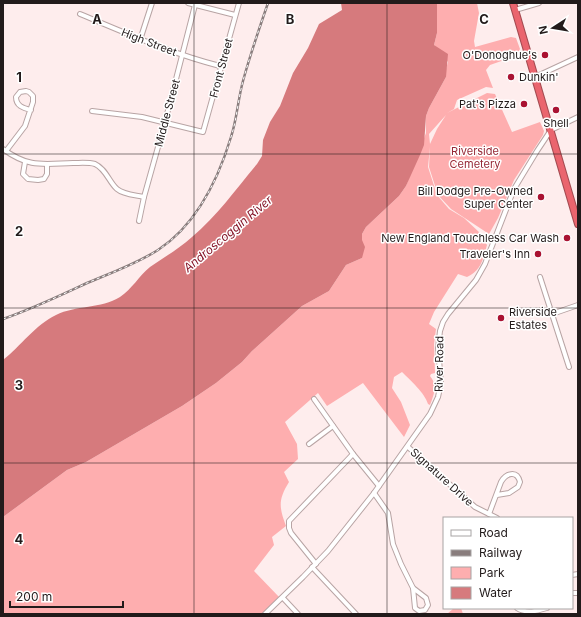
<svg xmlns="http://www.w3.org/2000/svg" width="581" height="617" font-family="Inter,sans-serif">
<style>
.green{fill:#feaeaf;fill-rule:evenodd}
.water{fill:#d67a7d}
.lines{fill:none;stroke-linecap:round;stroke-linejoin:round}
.minor-casing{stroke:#b8a4a4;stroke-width:6}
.highway-casing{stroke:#a44b51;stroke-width:8}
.minor{stroke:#fff;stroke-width:4}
.highway{stroke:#ea656e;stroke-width:6}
.rail-casing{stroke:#897d7d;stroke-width:2.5}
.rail{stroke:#fff;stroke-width:1;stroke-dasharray:3;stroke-linecap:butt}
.grid{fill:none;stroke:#221b1b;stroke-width:1;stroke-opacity:0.55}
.poi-dot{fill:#a91232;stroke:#fff;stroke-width:1.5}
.labels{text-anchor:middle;stroke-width:3;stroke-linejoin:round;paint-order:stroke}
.street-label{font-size:11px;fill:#221b1b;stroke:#fff}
.poi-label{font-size:11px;fill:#221b1b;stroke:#fff;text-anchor:end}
.park-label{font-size:11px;fill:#962836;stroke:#fff}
.water-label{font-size:12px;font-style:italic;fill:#861629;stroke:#fff}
.grid-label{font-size:13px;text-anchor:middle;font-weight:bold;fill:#221b1b;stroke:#fff;stroke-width:3;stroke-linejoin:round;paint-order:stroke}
</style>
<rect width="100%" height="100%" fill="#feeded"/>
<g class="green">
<path d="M437,3H477L479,13L474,41L475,47L511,37L516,38L520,49L516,56L490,65L486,70L493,88L486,87L457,100L454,109L447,113L487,93L495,94L512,132L540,122L544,131L543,135L514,180L498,218L489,234L451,209L438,195L429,167L430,147L428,167L437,195L449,209L464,218L479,232L487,245C483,259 481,271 467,277L458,274L434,312L429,324L436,329L434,344L435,373L431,374L430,376C438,386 434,394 430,405L428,404C425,393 410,380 402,372L394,377L392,388L401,402L410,425L404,437L363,383L327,406L318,393L285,422L297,444L298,459L284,472L289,482C278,500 279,507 286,526L272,537L274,545L254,571L280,598L262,614H3V517L67,470L86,462L182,406L216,383L242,362L252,351L302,306L329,291L346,265L362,258V234L366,227L399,196L406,186L426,133V116L429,108L446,77V69L448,62L434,45L437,33ZM446,115L437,129L430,144L429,134Z"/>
<polygon points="454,608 461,608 463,614 447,614"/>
</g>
<path class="water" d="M341,3H437V33L434,45L448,54L446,77L429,108L426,116L424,145L420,155L406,186L399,196L366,227L362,234V240L365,247L362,258L346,265L329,291L302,306L252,351L242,362L216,383L182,406L86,462L67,470L3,517V360C21,346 35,325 56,315C76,305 101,309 120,297C132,289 139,276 150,267C164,257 179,249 192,237C217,216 236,189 257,164L262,156L263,140L270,122L280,106L293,73L308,48L319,24L342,10Z"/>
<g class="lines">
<defs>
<g id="minor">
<polyline points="188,3 235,15"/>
<polyline points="515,10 539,3"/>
<path d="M80,14C126,33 172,54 220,66"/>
<polyline points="140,40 152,3"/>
<polyline points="535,77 578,57"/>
<polyline points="92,111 142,117 203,132 239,3"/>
<path d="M3,149C29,168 42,164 73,163C80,163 88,162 95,164C106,169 109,182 117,189C124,195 136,195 144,197"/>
<path d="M6,151L25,126L33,102V96L29,92L26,91L20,92L16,97C16,106 23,108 31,110"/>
<polyline points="25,162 23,174 28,179 38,180 44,179 47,174 47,164"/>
<polyline points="139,221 144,197 165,122 195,5"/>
<polyline points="540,277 569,367"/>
<polyline points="552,314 578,305"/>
<polyline points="314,399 353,454 379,486"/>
<polyline points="309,444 333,426"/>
<polyline points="408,447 475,507 497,518"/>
<polyline points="374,493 388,513 393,544 401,564 413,588"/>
<path d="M489,514L501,482C506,473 517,470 520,482L518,487L509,493L497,495"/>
<polyline points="316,564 291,533 289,528 289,521 353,454"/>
<polyline points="312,567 356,614"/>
<polyline points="572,575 578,574"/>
<polygon points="413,588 426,598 428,605 425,610 419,611 415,608"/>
<polyline points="572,593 578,593"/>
<polyline points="283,598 298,614"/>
<path d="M517,608C526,614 537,611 547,608"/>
<polyline points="265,614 303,577 328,551 374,493 430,414 438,397 441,383 438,348 440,331 443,322 448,314 476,280 485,264 514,189 537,151 551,130 578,117"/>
</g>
<polyline id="highway" points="513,3 578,224"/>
</defs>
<use href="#minor" class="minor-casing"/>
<use href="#highway" class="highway-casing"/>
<use href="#minor" class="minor"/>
<use href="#highway" class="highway"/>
<defs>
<path id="rail" d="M3,319C32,309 59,296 87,283C111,273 136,264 158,250C196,225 218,180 231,137C237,119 238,99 243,81C250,55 259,29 268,3"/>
</defs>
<use href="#rail" class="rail-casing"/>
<use href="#rail" class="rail"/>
</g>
<path class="grid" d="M194,3V614M387,3V614M3,154H578M3,308H578M3,463H578"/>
<g class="poi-dot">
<circle cx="545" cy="55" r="4"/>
<circle cx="511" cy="77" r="4"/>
<circle cx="524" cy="104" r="4"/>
<circle cx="556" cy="110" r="4"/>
<circle cx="541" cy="197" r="4"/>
<circle cx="567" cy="238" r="4"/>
<circle cx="538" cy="254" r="4"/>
<circle cx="501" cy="318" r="4"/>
</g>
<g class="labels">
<g class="street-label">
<text transform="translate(149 42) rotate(21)" y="4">High Street</text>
<text transform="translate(221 68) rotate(-75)" y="4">Front Street</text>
<text transform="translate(167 113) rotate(-75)" y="4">Middle Street</text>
<text transform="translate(439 364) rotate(-89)" y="4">River Road</text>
<text transform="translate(442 477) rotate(42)" y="4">Signature Drive</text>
</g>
<g class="poi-label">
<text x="537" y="59">O'Donoghue's</text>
<text x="519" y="81" text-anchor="start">Dunkin'</text>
<text x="516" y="108">Pat's Pizza</text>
<text x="556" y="127" text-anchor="middle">Shell</text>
<text x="533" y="195">Bill Dodge Pre-Owned<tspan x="533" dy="13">Super Center</tspan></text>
<text x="559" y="242">New England Touchless Car Wash</text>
<text x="530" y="258">Traveler's Inn</text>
<text x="509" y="316" text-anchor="start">Riverside<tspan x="509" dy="13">Estates</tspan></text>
</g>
<g class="park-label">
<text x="475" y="155">Riverside<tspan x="475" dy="13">Cemetery</tspan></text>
</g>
<g class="water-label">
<text transform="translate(228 234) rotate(-40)" y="4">Androscoggin River</text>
</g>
</g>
<g class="grid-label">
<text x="97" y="24">A</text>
<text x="290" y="24">B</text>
<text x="484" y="24">C</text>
<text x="19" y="82">1</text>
<text x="19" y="236">2</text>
<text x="19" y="390">3</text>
<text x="19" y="544">4</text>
</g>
<rect width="581" height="617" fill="none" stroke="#221b1b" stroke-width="8"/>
<rect x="443" y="517" width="130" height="92" fill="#ffffff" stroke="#a7a4a4"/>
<rect x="451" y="530" width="20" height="6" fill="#ffffff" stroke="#a7a4a4"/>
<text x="479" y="537" font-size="12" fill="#221b1b">Road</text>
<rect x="451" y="550" width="20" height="6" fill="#897d7d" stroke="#a7a4a4"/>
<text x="479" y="557" font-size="12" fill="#221b1b">Railway</text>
<rect x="451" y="567" width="20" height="12" fill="#feaeaf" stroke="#a7a4a4"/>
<text x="479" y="577" font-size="12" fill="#221b1b">Park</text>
<rect x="451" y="587" width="20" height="12" fill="#d67a7d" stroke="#a7a4a4"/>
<text x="479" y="597" font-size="12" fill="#221b1b">Water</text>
<g transform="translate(553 28) rotate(258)" stroke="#ffffff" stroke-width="3" paint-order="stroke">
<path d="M0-3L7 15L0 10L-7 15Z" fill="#221b1b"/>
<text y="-6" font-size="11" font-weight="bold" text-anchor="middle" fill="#221b1b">N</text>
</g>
<path d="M10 601v6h113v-6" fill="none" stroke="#221b1b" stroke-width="2"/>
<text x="16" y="601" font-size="12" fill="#221b1b" stroke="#ffffff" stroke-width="3" paint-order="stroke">200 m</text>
</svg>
